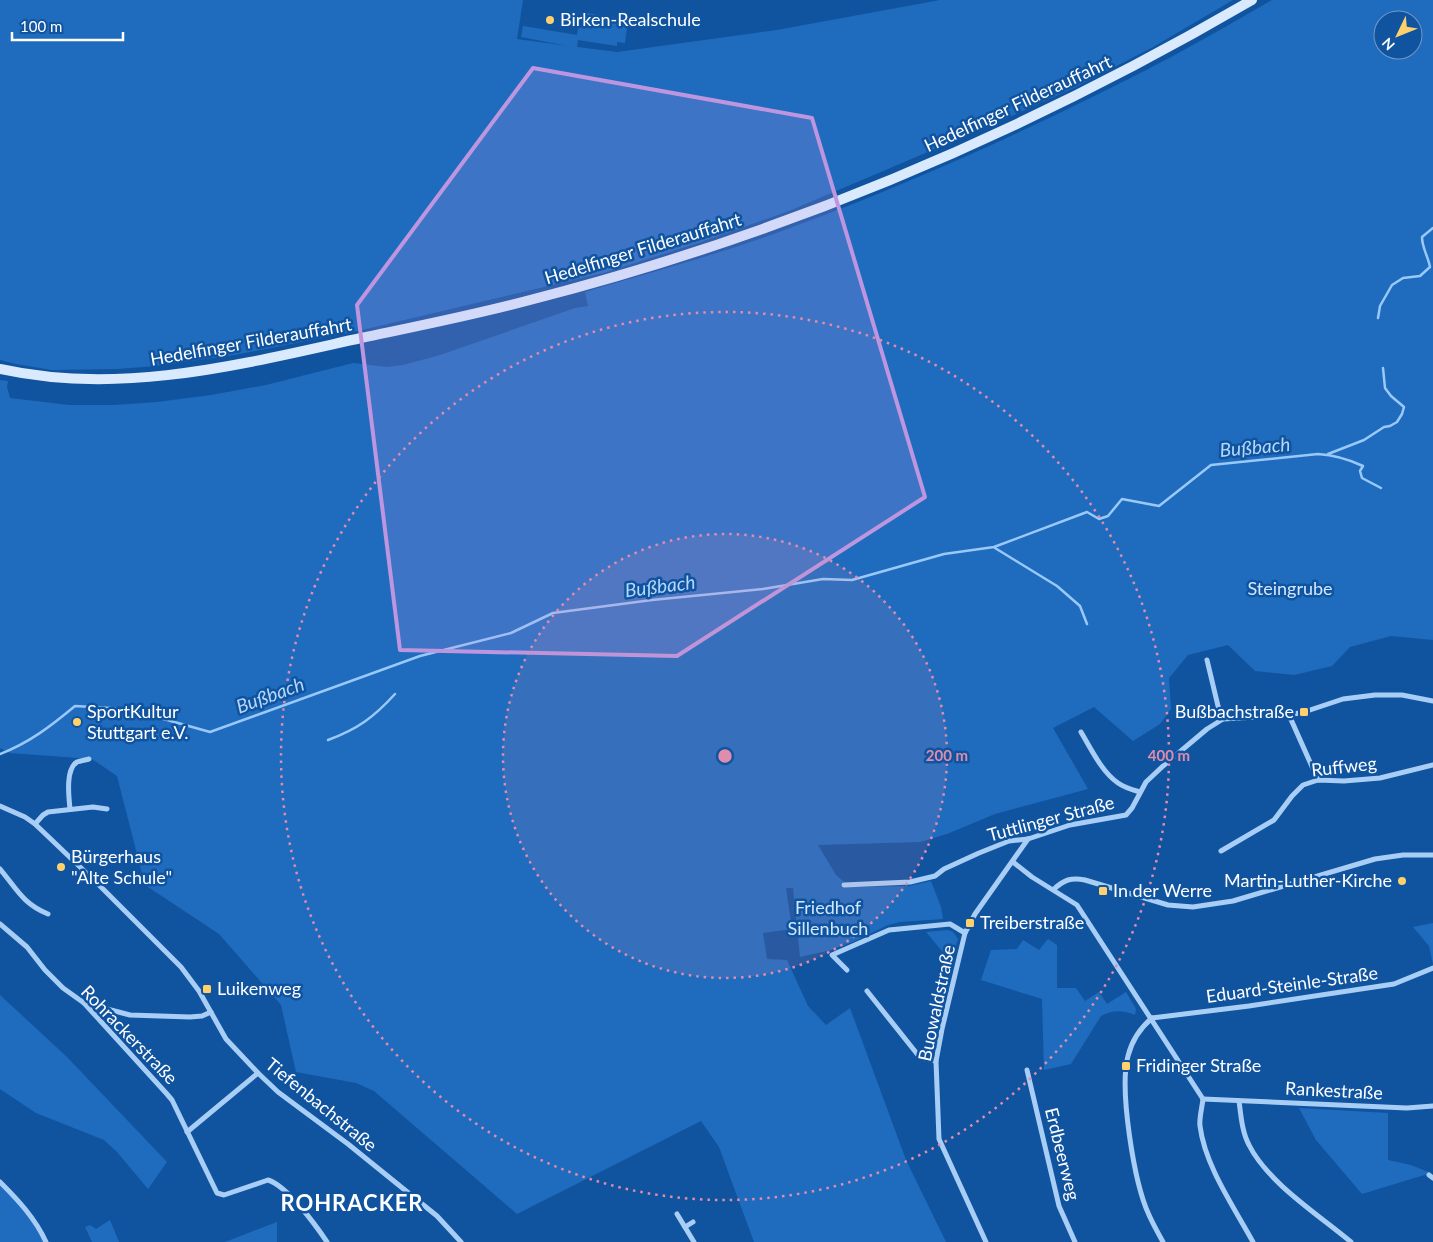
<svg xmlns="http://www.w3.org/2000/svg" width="1433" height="1242" font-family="Lato,sans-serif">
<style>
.green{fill:#1f6cbe;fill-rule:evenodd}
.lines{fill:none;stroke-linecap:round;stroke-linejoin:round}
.stream{stroke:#9ac9f9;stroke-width:2.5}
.street{stroke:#a8cef5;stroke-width:5}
.secondary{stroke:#d9eafe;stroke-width:10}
.marked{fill:#bd96df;fill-opacity:0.2;stroke:#bd96df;stroke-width:4;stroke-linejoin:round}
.ring{fill:none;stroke:#e08cad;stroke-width:2.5;stroke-dasharray:2.5 5}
.poi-dot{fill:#ffd06c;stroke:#1054a0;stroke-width:2}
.labels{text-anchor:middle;stroke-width:5;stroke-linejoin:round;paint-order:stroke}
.poi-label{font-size:18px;fill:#fff;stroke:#1054a0;text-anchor:start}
.street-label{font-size:18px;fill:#fff;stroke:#1054a0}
.park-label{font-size:18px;fill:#d1e7fe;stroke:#1054a0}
.water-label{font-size:19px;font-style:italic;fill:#b5d8fc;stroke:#1054a0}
.district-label{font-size:22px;font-weight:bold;letter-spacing:1px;fill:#fff;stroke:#1054a0}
.centre{fill:#e08cad;stroke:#1054a0;stroke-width:2.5}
.ring-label{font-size:15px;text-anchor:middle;font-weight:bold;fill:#e08cad;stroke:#1054a0;stroke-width:5;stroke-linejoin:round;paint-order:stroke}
</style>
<rect width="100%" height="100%" fill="#1054a0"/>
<g class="green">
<polygon points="0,0 523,0 517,39 568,46 521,37 523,26 577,35 581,12 628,20 625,43 617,42 617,46 578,40 577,47 617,52 777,30 940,0 1233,0 1153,47 1074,88 996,123 789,211 701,242 607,272 358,331 234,355 156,366 117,369 52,370 16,364 0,360"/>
<path d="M1272,0H1433V640L1391,636L1350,647L1332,666L1294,675L1255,671L1228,645L1188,655L1169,678L1171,709L1160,724L1133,741L1094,707L1053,728L1088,789L995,814L947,834L920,842L818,845L836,875L850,887L909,886L931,881L941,907L943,919L900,922L888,925L853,942L831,950L800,957L793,888H786L792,929L763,933L767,959L787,960L808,1006L826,1025L850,1008L906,1160L946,1242H754L719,1147L701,1121L517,1214L374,1091L356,1083L296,1072L281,1005L219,934L145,885L117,776L92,759L10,753L0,748V380L8,381L7,387L10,398L69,405H115L157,402L211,395L266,385L353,363L387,367L403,365L440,355L575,308L588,306L585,292C656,271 728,252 798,225C926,177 1051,120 1173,56C1206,38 1239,19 1272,0ZM1383,20H1413V50H1383Z"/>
<polygon points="1433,923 1433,964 1429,946 1413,927"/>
<polygon points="948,930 953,932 958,939 951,962 926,932"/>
<path d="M1048,939L1057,945V988H1076L1085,1001L1099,992L1107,1004L1126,992L1136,1009L1135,1015C1123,1010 1112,1010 1101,1016L1071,1064L1044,1070L1042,999L981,980L991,950L1017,949L1023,940L1039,950Z"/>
<polygon points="0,995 67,1057 167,1162 148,1189 117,1152 104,1140 36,1113 0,1089"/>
<polygon points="1299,1108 1388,1113 1388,1160 1411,1165 1431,1173 1362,1194 1316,1140"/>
<polygon points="0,1183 23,1208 46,1242 0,1242"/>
<polygon points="110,1220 119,1242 92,1242 85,1227 90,1225 96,1229"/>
<polygon points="277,1222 277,1242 225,1242"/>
</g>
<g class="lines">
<g class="stream">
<path d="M1378,318L1380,306L1392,285L1403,278L1420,276L1430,267C1428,256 1422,248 1422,237L1433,228"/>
<polyline points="1328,454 1364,440 1384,427 1390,426 1397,422 1402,414 1404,407 1391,396 1385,388 1383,368"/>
<polyline points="995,548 1057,586 1080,606 1087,624"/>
<path d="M328,740C358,729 374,717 395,694"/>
<path d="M0,754C29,743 51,726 75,706L128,709L210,732L420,656L511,633L553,613L652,600L763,589L823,579L852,580L944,554L994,547L1087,512L1099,519L1108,516L1122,499L1159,506L1211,465L1318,454C1334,455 1348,459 1363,466L1360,471L1362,478L1381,488"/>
</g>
<g class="street">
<polyline points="1207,660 1218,706 1223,719"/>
<polyline points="1289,715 1318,780"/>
<path d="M1081,732C1091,749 1102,772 1118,783C1125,788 1133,790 1140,792"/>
<polyline points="0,806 25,817 35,824 101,887 181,967 199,991 226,1039 258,1073 278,1092 348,1144 437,1216 461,1242"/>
<path d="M70,809C69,798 65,769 77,762C80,761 85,760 89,759"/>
<polyline points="35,824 43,815 48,812 93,807 107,809"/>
<polyline points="1221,851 1274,820 1292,796 1303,785 1318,780 1344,781 1380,778 1433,765"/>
<polyline points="1013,862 1032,877 1077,905 1203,1099"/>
<path d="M0,869C17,889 22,903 48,914"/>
<polyline points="844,885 910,882 935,876 944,869 979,853 1009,841 1028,839 1070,825 1126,815 1132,808 1146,782 1163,766 1207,729 1223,719 1289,715 1304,712 1343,699 1375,695 1402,695 1433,701"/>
<path d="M1054,889C1064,880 1071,877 1085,880L1168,905L1193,907L1233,901L1375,859L1403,855H1433"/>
<path d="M0,924L27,947L45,970L63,988L84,1003L166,1093L172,1100L217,1193L224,1195L268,1180C287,1186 315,1224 327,1242"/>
<polyline points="847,970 832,955 889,930 950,924 965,933"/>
<polyline points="867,991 918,1055 925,1059 936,1061"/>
<polyline points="84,1003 130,1015 190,1017 202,1016 211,1012"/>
<polyline points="1152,1018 1249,1006 1394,984 1433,968"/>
<path d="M1152,1018C1139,1029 1132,1040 1128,1056C1119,1089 1134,1183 1149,1215C1153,1224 1158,1233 1163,1242"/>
<polyline points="1027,1070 1059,1206 1075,1242"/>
<polyline points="1203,1099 1407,1108 1433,1106"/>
<path d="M1203,1099C1202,1108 1199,1118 1200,1126C1205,1166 1234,1207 1253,1242"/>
<path d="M1239,1101C1241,1116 1242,1132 1249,1145C1268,1183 1319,1215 1351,1242"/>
<polyline points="187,1132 258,1073"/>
<polyline points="1429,1175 1433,1178"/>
<path d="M0,1182C18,1200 35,1218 46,1242"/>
<polyline points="677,1214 694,1242"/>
<polyline points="685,1227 693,1222"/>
<polyline points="986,1242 939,1139 936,1061 942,1029 965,933 975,914 1028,839"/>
</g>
<path class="secondary" d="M0,369C121,396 243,364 361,338C418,326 474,315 530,300C784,235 1026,132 1252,0"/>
</g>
<path class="marked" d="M533,68L812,118L925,497L677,656L400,650L357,305Z"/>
<circle cx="725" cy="756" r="222" fill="#e08cad" fill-opacity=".12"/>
<g class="ring">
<circle cx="725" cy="756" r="222"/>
<circle cx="725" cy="756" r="444"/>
</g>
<g class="poi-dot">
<circle cx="550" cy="20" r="5"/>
<rect x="1299" y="707" width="10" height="10" rx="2.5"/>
<circle cx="77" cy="722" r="5"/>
<circle cx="61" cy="867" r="5"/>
<circle cx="1402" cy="881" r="5"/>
<rect x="1098" y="886" width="10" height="10" rx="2.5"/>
<rect x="965" y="918" width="10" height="10" rx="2.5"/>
<rect x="202" y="984" width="10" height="10" rx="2.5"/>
<rect x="1121" y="1061" width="10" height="10" rx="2.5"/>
</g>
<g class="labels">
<g class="poi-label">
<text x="560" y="26">Birken-Realschule</text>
<text x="87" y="718">SportKultur<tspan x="87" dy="21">Stuttgart e.V.</tspan></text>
<text x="1294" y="718" text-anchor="end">Bußbachstraße</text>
<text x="71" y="863">Bürgerhaus<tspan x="71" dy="21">"Alte Schule"</tspan></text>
<text x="1392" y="887" text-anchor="end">Martin-Luther-Kirche</text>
<text x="1113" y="897">In der Werre</text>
<text x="980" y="929">Treiberstraße</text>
<text x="217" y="995">Luikenweg</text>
<text x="1136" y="1072">Fridinger Straße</text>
</g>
<g class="street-label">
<text transform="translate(1018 104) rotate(-25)" y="6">Hedelfinger Filderauffahrt</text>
<text transform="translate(643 249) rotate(-17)" y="6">Hedelfinger Filderauffahrt</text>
<text transform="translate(251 342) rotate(-10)" y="6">Hedelfinger Filderauffahrt</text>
<text transform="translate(1344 767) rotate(-6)" y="6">Ruffweg</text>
<text transform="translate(1051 819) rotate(-15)" y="6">Tuttlinger Straße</text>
<text transform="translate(1292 985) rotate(-8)" y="6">Eduard-Steinle-Straße</text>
<text transform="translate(937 1003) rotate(-78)" y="6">Buowaldstraße</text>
<text transform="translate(129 1035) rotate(46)" y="6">Rohrackerstraße</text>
<text transform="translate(1334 1091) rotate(3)" y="6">Rankestraße</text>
<text transform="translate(321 1105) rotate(39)" y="6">Tiefenbachstraße</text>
<text transform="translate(1062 1154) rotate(76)" y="6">Erdbeerweg</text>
</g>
<g class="park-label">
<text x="1290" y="595">Steingrube</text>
<text x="828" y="914">Friedhof<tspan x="828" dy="21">Sillenbuch</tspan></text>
</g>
<g class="water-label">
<text transform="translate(1255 447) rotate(-5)" y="7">Bußbach</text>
<text transform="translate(660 586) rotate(-7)" y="7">Bußbach</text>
<text transform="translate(270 695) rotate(-20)" y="7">Bußbach</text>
</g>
<g class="district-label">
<text x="352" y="1211">ROHRACKER</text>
</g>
</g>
<circle cx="725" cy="756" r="8" class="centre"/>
<g class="ring-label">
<text x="947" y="761">200 m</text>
<text x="1169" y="761">400 m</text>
</g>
<g transform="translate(1398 35) rotate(227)"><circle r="24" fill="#1054a0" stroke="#7098c6"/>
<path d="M0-4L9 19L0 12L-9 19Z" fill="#ffd06c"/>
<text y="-8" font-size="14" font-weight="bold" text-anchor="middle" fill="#ffffff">N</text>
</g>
<path d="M12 32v8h111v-8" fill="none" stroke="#ffffff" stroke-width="2.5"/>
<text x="20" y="32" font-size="15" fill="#ffffff" stroke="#1054a0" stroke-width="4" paint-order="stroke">100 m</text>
</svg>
